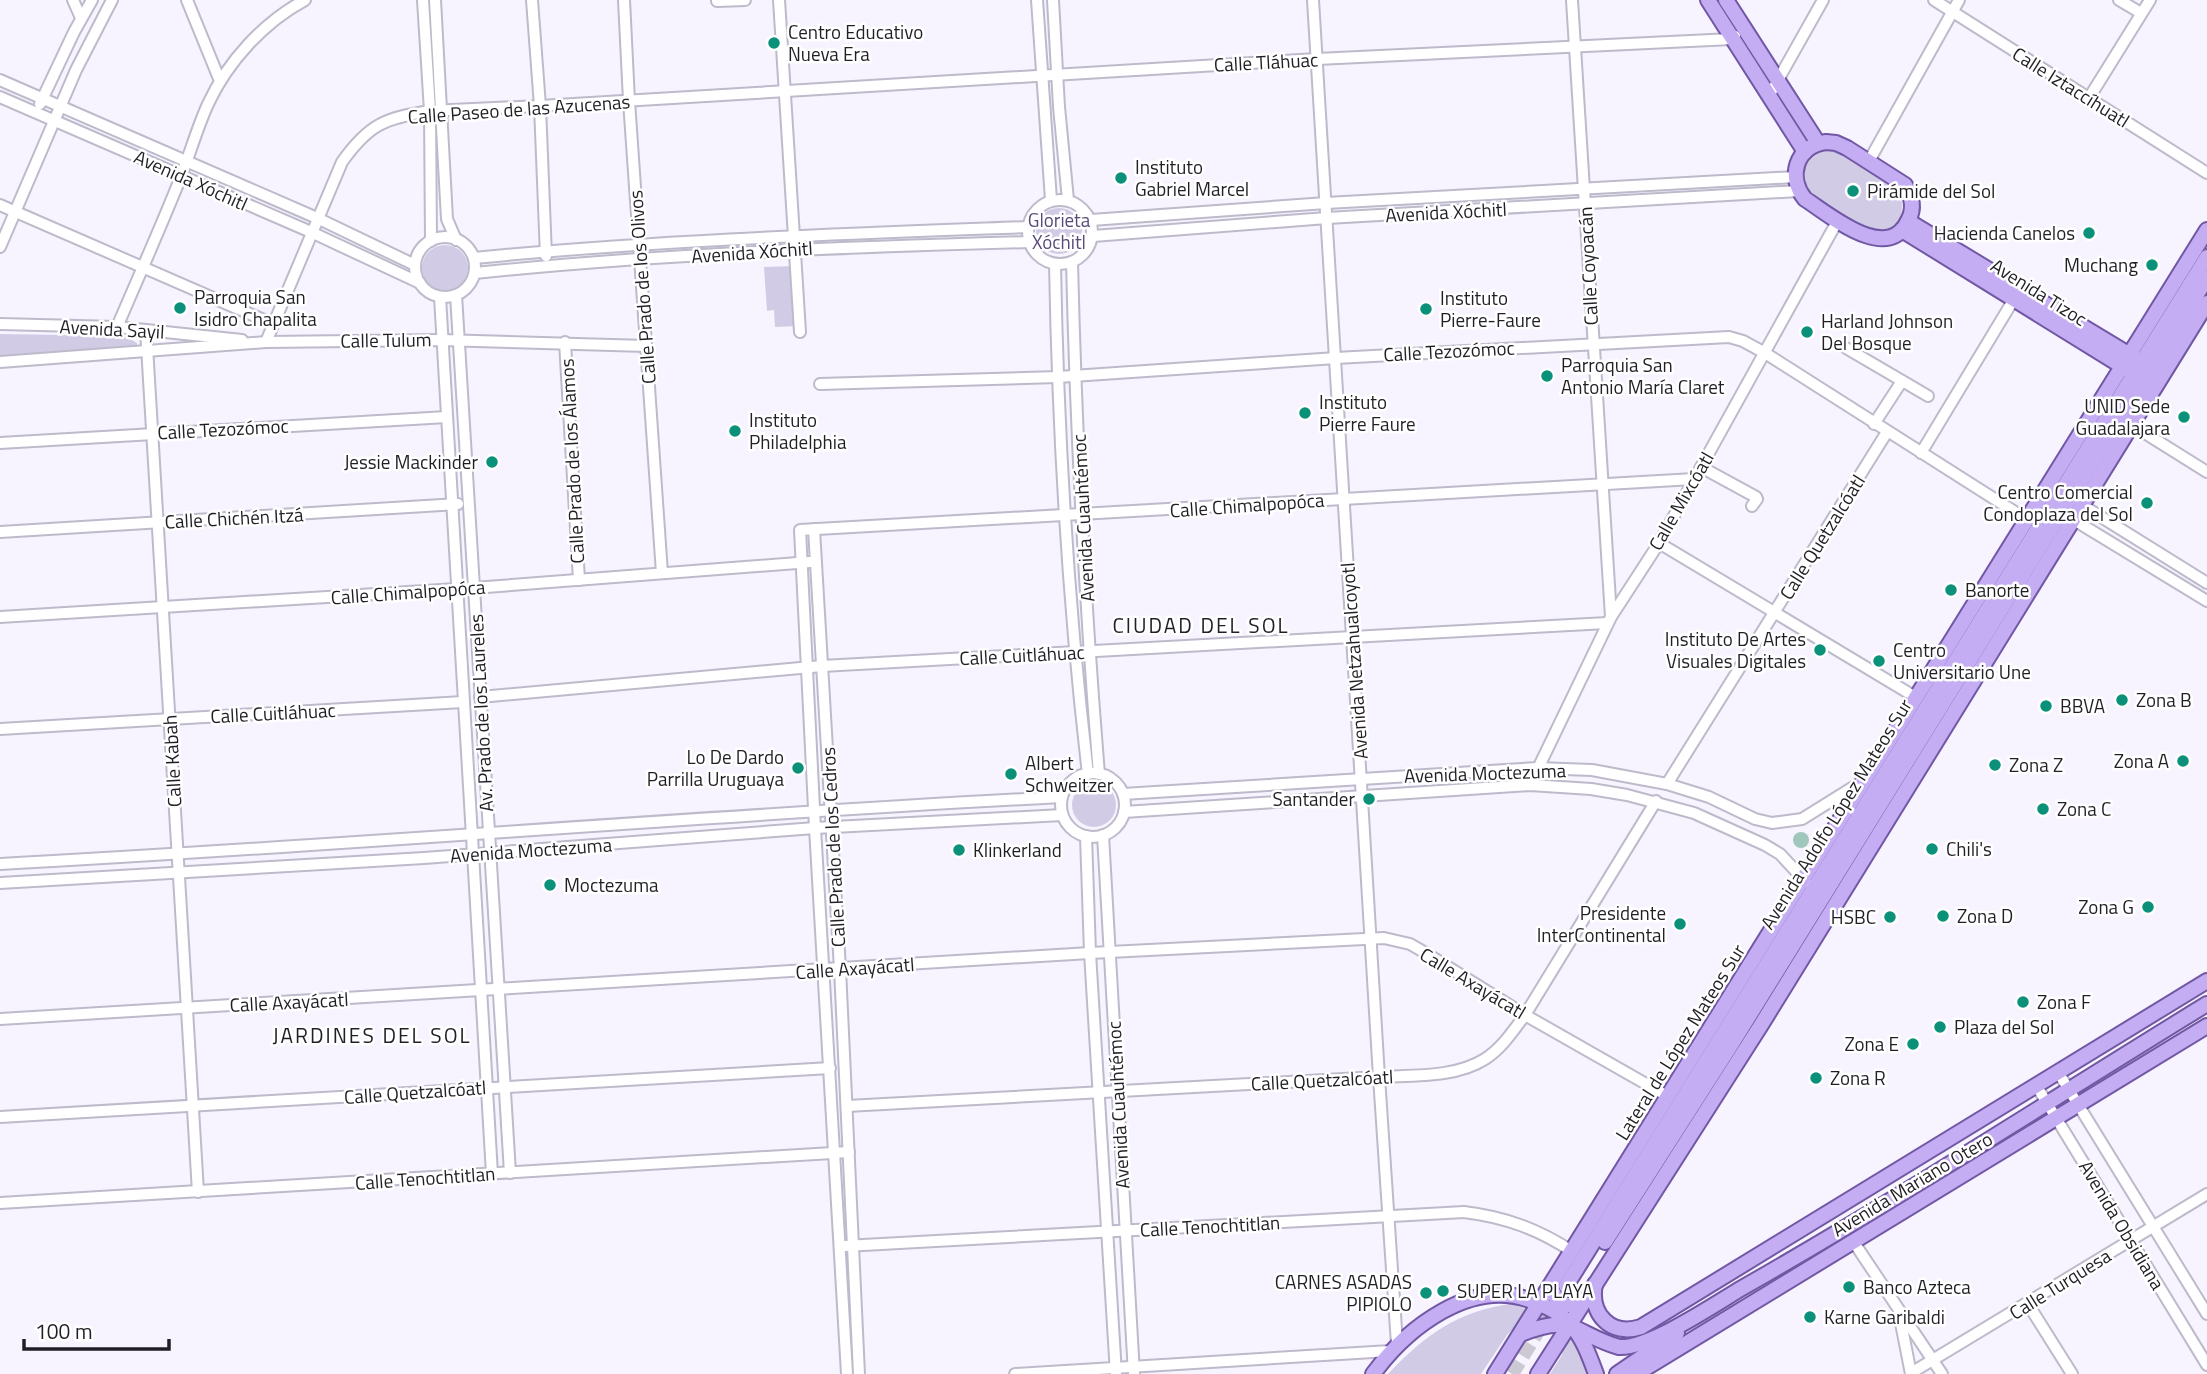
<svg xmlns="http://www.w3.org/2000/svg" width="2207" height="1374" font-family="'Titillium Web',sans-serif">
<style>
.green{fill:#d1cbe5}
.water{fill:#9fc7bb}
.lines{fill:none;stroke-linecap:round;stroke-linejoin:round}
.major-tunnel{stroke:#ccc9d3;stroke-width:14;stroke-dasharray:14 7;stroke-linecap:butt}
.minor-casing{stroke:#bebacb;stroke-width:14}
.major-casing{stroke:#7158a4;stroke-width:18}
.minor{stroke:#fff;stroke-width:10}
.major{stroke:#c4adf2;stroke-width:14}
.poi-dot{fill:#0b9079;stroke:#fff;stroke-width:2.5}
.labels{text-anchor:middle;stroke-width:5;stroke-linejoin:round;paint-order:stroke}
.poi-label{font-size:19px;fill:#211f25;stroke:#fff;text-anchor:start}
.street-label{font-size:19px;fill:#211f25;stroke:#fff}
.park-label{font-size:19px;fill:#584a78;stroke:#fff}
.neighbourhood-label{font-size:21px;letter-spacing:2px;fill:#211f25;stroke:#fff}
</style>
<rect width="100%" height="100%" fill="#f7f4ff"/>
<g class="green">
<path d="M1834,147L1899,189C1907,213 1899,236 1870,231L1807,193C1796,163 1805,153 1834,147Z"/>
<circle cx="1059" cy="231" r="23"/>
<circle cx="445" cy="268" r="23"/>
<polygon points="795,266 798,326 775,327 774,310 767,311 764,267"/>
<polygon points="0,334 125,336 137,343 137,349 0,357"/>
<circle cx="1094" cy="805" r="22"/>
<path d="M1515,1303L1530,1312L1507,1335L1481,1374H1388C1427,1333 1458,1311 1515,1303Z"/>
<path d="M1569,1335C1581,1343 1584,1361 1589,1374H1550L1562,1355L1565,1339Z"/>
</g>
<circle class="water" cx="1801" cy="840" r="8"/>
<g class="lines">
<polyline class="major-tunnel" points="1512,1374 1566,1286"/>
<defs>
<g id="minor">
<polyline points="73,0 81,18"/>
<polyline points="187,0 220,81"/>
<polyline points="423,0 430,111 431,241"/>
<polyline points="435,0 447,219 456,240"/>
<polyline points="532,0 540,106 546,256"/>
<polyline points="624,0 629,101 662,573"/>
<polyline points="779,0 800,332"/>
<polyline points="1037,0 1051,200"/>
<polyline points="1053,0 1059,107 1068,200"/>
<polyline points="1313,0 1379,1077 1397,1344"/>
<polyline points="1572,0 1611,617"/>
<polyline points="1934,0 2207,173"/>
<polyline points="2119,0 2141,13"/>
<polyline points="717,1 745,0"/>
<polyline points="0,80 317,218 415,265"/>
<polyline points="1769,96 1823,0"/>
<polyline points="0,97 311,232 420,283"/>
<polyline points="2089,98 2150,0"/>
<polyline points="40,104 74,32 92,0"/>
<polyline points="1869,161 1959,0"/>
<circle cx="1060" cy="232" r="32"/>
<polyline points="0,205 273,324"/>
<polyline points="1091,220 1326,203 1795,177"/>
<polyline points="1093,236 1327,218 1799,191"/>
<circle cx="445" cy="267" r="30"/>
<polyline points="0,247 76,70 112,0"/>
<path d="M474,258C658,240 843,234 1028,227"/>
<path d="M1072,262C1076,433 1085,604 1099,774"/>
<path d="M1055,264C1058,434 1068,604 1088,774"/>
<path d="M475,273C659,254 844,247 1030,242"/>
<polyline points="456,295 510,1173"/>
<polyline points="440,297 492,1174"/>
<polyline points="0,324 117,327 242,340"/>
<path d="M117,327C138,278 160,229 180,179C190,154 197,128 208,104C228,61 264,22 305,0"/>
<polyline points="146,330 198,1192"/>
<path d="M266,342L342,162C369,124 385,118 430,111L540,106L1317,59L1732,39L1735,36"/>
<polyline points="565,342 579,580"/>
<polyline points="1846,348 1928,396"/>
<polyline points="0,362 266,342 441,340 646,346"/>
<polyline points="820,384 1058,377 1336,358 1729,337 1743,341 1765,353 2026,519"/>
<polyline points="1874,424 1902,381"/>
<polyline points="2132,425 2207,472"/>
<polyline points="0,443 447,417"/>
<polyline points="1921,453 2014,299"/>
<polyline points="1701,467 1756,497 1757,499 1752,506"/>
<polyline points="2082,505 2207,583"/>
<polyline points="2069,517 2207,601"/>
<polyline points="814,529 840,969 859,1374"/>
<polyline points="0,532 458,504"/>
<polyline points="1659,543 1917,698"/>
<polyline points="0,617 473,588 810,562"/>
<polyline points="480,697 822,666 1607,623"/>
<polyline points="0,729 463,702"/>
<circle cx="1093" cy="805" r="32"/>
<polyline points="1667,784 1887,432"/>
<polyline points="1530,785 1611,617 1659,543 1838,220"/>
<polyline points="1123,794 1537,768 1592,770 1667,784 1709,797 1755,819 1772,823 1802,819 1863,781"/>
<polyline points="1124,812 1530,785 1591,789 1627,795 1694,813 1765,845 1780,854 1806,882"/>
<polyline points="1103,835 1134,1374"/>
<polyline points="1086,836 1090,953 1116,1374"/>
<path d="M0,864C354,845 708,815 1062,797"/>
<polyline points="0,883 424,858 815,828 1062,815"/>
<polyline points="0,1019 1090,953 1384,938 1410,944 1424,952 1525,1015 1669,1097"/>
<polyline points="2058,1072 2207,1314"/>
<polyline points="2036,1085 2207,1365"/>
<path d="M847,1106L1379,1077C1413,1075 1455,1078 1485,1059C1502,1048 1513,1031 1525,1015L1656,801"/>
<polyline points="0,1117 830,1068"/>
<polyline points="0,1203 849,1152"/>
<polyline points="1853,1241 1942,1374"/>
<path d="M845,1246L1464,1212C1505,1217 1538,1229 1573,1252"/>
<polyline points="2028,1304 2072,1374"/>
<polyline points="1899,1313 1911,1374"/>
<polyline points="1911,1373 2207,1194"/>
<polyline points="847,1374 815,828 800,530 1694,479"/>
<polyline points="1015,1374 1390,1351"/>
</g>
<g id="major">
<polyline points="1708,0 1805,152"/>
<polyline points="1726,0 1818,143"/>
<path d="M1826,142L1836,143L1847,148L1905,185C1912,197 1915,208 1908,221C1887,264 1830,215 1805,199C1787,177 1796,146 1826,142Z"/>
<polyline points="1908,221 2138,360"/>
<polyline points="1902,230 2130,371"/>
<polyline points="1605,1242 1728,1050 2207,278"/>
<path d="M1595,1284C1589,1314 1611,1337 1641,1327L2207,981"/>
<path d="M1551,1286C1555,1303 1567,1309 1582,1303"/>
<polyline points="1566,1286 2207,257"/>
<path d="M1521,1334C1574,1312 1574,1334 1619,1347C1649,1349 1715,1304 1742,1288C1900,1198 2052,1099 2207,1004"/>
<path d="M1373,1374C1407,1328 1471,1277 1532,1301C1546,1306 1562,1314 1572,1326C1584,1340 1590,1358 1596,1374"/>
<polyline points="1495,1374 2207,230"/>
<polyline points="1538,1374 1761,1025 2207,303"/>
<polyline points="1617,1374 1677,1333"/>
<polyline points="1636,1374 2207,1026"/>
</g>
</defs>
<use href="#minor" class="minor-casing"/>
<use href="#major" class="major-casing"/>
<use href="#minor" class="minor"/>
<use href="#major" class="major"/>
</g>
<g class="poi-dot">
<circle cx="774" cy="43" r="7"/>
<circle cx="1121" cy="178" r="7"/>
<circle cx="1853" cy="191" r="7"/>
<circle cx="2089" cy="233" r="7"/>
<circle cx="2152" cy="265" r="7"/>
<circle cx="180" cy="308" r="7"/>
<circle cx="1426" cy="309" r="7"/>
<circle cx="1807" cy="332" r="7"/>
<circle cx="1547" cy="376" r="7"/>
<circle cx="1305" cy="413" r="7"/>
<circle cx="2184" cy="417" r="7"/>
<circle cx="735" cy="431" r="7"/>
<circle cx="492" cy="462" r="7"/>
<circle cx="2147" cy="503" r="7"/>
<circle cx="1951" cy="590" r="7"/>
<circle cx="1820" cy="650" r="7"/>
<circle cx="1879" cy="661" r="7"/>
<circle cx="2122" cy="700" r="7"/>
<circle cx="2046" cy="706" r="7"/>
<circle cx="2183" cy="761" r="7"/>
<circle cx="1995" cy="765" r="7"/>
<circle cx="798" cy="768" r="7"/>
<circle cx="1011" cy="774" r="7"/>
<circle cx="1369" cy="799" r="7"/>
<circle cx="2043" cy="809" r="7"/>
<circle cx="1932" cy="849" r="7"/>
<circle cx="959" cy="850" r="7"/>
<circle cx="550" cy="885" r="7"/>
<circle cx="2148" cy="907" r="7"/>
<circle cx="1943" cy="916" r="7"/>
<circle cx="1890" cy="917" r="7"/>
<circle cx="1680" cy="924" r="7"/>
<circle cx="2023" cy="1002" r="7"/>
<circle cx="1940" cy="1027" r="7"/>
<circle cx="1913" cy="1044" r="7"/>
<circle cx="1816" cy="1078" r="7"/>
<circle cx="1849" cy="1287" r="7"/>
<circle cx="1443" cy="1291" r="7"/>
<circle cx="1426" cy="1293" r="7"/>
<circle cx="1810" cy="1317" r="7"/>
</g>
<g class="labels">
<g class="poi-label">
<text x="788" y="39">Centro Educativo<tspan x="788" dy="22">Nueva Era</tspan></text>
<text x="1135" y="174">Instituto<tspan x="1135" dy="22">Gabriel Marcel</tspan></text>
<text x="1867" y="198">Pirámide del Sol</text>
<text x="2075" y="240" text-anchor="end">Hacienda Canelos</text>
<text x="2138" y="272" text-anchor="end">Muchang</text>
<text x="194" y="304">Parroquia San<tspan x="194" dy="22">Isidro Chapalita</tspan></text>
<text x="1440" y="305">Instituto<tspan x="1440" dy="22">Pierre-Faure</tspan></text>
<text x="1821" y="328">Harland Johnson<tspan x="1821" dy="22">Del Bosque</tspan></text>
<text x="1561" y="372">Parroquia San<tspan x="1561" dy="22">Antonio María Claret</tspan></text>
<text x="1319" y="409">Instituto<tspan x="1319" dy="22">Pierre Faure</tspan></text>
<text x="2170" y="413" text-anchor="end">UNID Sede<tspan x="2170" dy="22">Guadalajara</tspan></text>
<text x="749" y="427">Instituto<tspan x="749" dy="22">Philadelphia</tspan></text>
<text x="478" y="469" text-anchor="end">Jessie Mackinder</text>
<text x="2133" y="499" text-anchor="end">Centro Comercial<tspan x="2133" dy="22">Condoplaza del Sol</tspan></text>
<text x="1965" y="597">Banorte</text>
<text x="1806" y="646" text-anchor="end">Instituto De Artes<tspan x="1806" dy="22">Visuales Digitales</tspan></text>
<text x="1893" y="657">Centro<tspan x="1893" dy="22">Universitario Une</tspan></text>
<text x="2136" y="707">Zona B</text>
<text x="2060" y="713">BBVA</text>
<text x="784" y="764" text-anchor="end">Lo De Dardo<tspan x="784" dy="22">Parrilla Uruguaya</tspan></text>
<text x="2169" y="768" text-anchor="end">Zona A</text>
<text x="1025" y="770">Albert<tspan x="1025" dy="22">Schweitzer</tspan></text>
<text x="2009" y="772">Zona Z</text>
<text x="1355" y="806" text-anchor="end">Santander</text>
<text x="2057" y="816">Zona C</text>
<text x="1946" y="856">Chili's</text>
<text x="973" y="857">Klinkerland</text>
<text x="564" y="892">Moctezuma</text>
<text x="2134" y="914" text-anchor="end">Zona G</text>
<text x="1666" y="920" text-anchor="end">Presidente<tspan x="1666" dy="22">InterContinental</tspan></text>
<text x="1957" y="923">Zona D</text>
<text x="1876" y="924" text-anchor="end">HSBC</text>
<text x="2037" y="1009">Zona F</text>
<text x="1954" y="1034">Plaza del Sol</text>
<text x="1899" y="1051" text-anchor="end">Zona E</text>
<text x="1830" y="1085">Zona R</text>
<text x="1412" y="1289" text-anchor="end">CARNES ASADAS<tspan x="1412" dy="22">PIPIOLO</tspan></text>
<text x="1863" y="1294">Banco Azteca</text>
<text x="1457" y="1298">SUPER LA PLAYA</text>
<text x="1824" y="1324">Karne Garibaldi</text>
</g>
<g class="street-label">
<text transform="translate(1266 62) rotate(-3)" y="7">Calle Tláhuac</text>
<text transform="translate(2071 87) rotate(32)" y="7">Calle Iztaccíhuatl</text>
<text transform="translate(519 109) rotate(-4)" y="7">Calle Paseo de las Azucenas</text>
<text transform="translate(191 180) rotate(24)" y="7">Avenida Xóchitl</text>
<text transform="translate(1446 212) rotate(-3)" y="7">Avenida Xóchitl</text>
<text transform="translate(752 252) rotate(-4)" y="7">Avenida Xóchitl</text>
<text transform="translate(1588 266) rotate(-93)" y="7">Calle Coyoacán</text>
<text transform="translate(642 287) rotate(-94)" y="7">Calle Prado de los Olivos</text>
<text transform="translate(2039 292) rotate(32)" y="7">Avenida Tizoc</text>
<text transform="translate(112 329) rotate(3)" y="7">Avenida Sayil</text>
<text transform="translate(386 340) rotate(-1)" y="7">Calle Tulum</text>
<text transform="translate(1449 351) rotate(-3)" y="7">Calle Tezozómoc</text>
<text transform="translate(223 429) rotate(-3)" y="7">Calle Tezozómoc</text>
<text transform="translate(572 461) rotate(-93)" y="7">Calle Prado de los Álamos</text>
<text transform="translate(1681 501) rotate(-60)" y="7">Calle Mixcóatl</text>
<text transform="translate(1247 505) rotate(-4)" y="7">Calle Chimalpopóca</text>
<text transform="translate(234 518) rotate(-3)" y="7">Calle Chichén Itzá</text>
<text transform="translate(1083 518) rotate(-93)" y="7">Avenida Cuauhtémoc</text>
<text transform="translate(1822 537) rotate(-58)" y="7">Calle Quetzalcóatl</text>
<text transform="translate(408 592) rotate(-4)" y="7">Calle Chimalpopóca</text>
<text transform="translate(1022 655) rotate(-3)" y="7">Calle Cuitláhuac</text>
<text transform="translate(1354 661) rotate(-94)" y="7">Avenida Netzahualcoyotl</text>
<text transform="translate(273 713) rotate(-3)" y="7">Calle Cuitláhuac</text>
<text transform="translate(481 713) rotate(-93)" y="7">Av. Prado de los Laureles</text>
<text transform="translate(172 761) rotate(-93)" y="7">Calle Kabah</text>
<text transform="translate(1485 773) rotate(-2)" y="7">Avenida Moctezuma</text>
<text transform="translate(1836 814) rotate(-58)" y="7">Avenida Adolfo López Mateos Sur</text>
<text transform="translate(833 847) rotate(-93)" y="7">Calle Prado de los Cedros</text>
<text transform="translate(531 850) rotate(-4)" y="7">Avenida Moctezuma</text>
<text transform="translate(855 968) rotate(-4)" y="7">Calle Axayácatl</text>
<text transform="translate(1473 983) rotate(31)" y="7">Calle Axayácatl</text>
<text transform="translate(289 1002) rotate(-3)" y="7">Calle Axayácatl</text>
<text transform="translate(1680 1042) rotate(-58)" y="7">Lateral de López Mateos Sur</text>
<text transform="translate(1322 1080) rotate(-3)" y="7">Calle Quetzalcóatl</text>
<text transform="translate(415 1092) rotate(-4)" y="7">Calle Quetzalcóatl</text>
<text transform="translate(1118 1105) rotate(-93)" y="7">Avenida Cuauhtémoc</text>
<text transform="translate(425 1178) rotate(-4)" y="7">Calle Tenochtitlan</text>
<text transform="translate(1912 1184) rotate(-31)" y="7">Avenida Mariano Otero</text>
<text transform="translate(2122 1225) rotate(59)" y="7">Avenida Obsidiana</text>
<text transform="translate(1210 1226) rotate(-3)" y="7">Calle Tenochtitlan</text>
<text transform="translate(2060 1284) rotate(-32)" y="7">Calle Turquesa</text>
</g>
<g class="park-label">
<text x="1059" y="227">Glorieta<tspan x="1059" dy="22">Xóchitl</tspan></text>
</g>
<g class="neighbourhood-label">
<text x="1201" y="633">CIUDAD DEL SOL</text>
<text x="372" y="1043">JARDINES DEL SOL</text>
</g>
</g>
<path d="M24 1339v10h145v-10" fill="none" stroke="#211f25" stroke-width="3.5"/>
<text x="35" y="1339" font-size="21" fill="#211f25" stroke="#ffffff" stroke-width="5" paint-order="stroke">100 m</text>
</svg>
